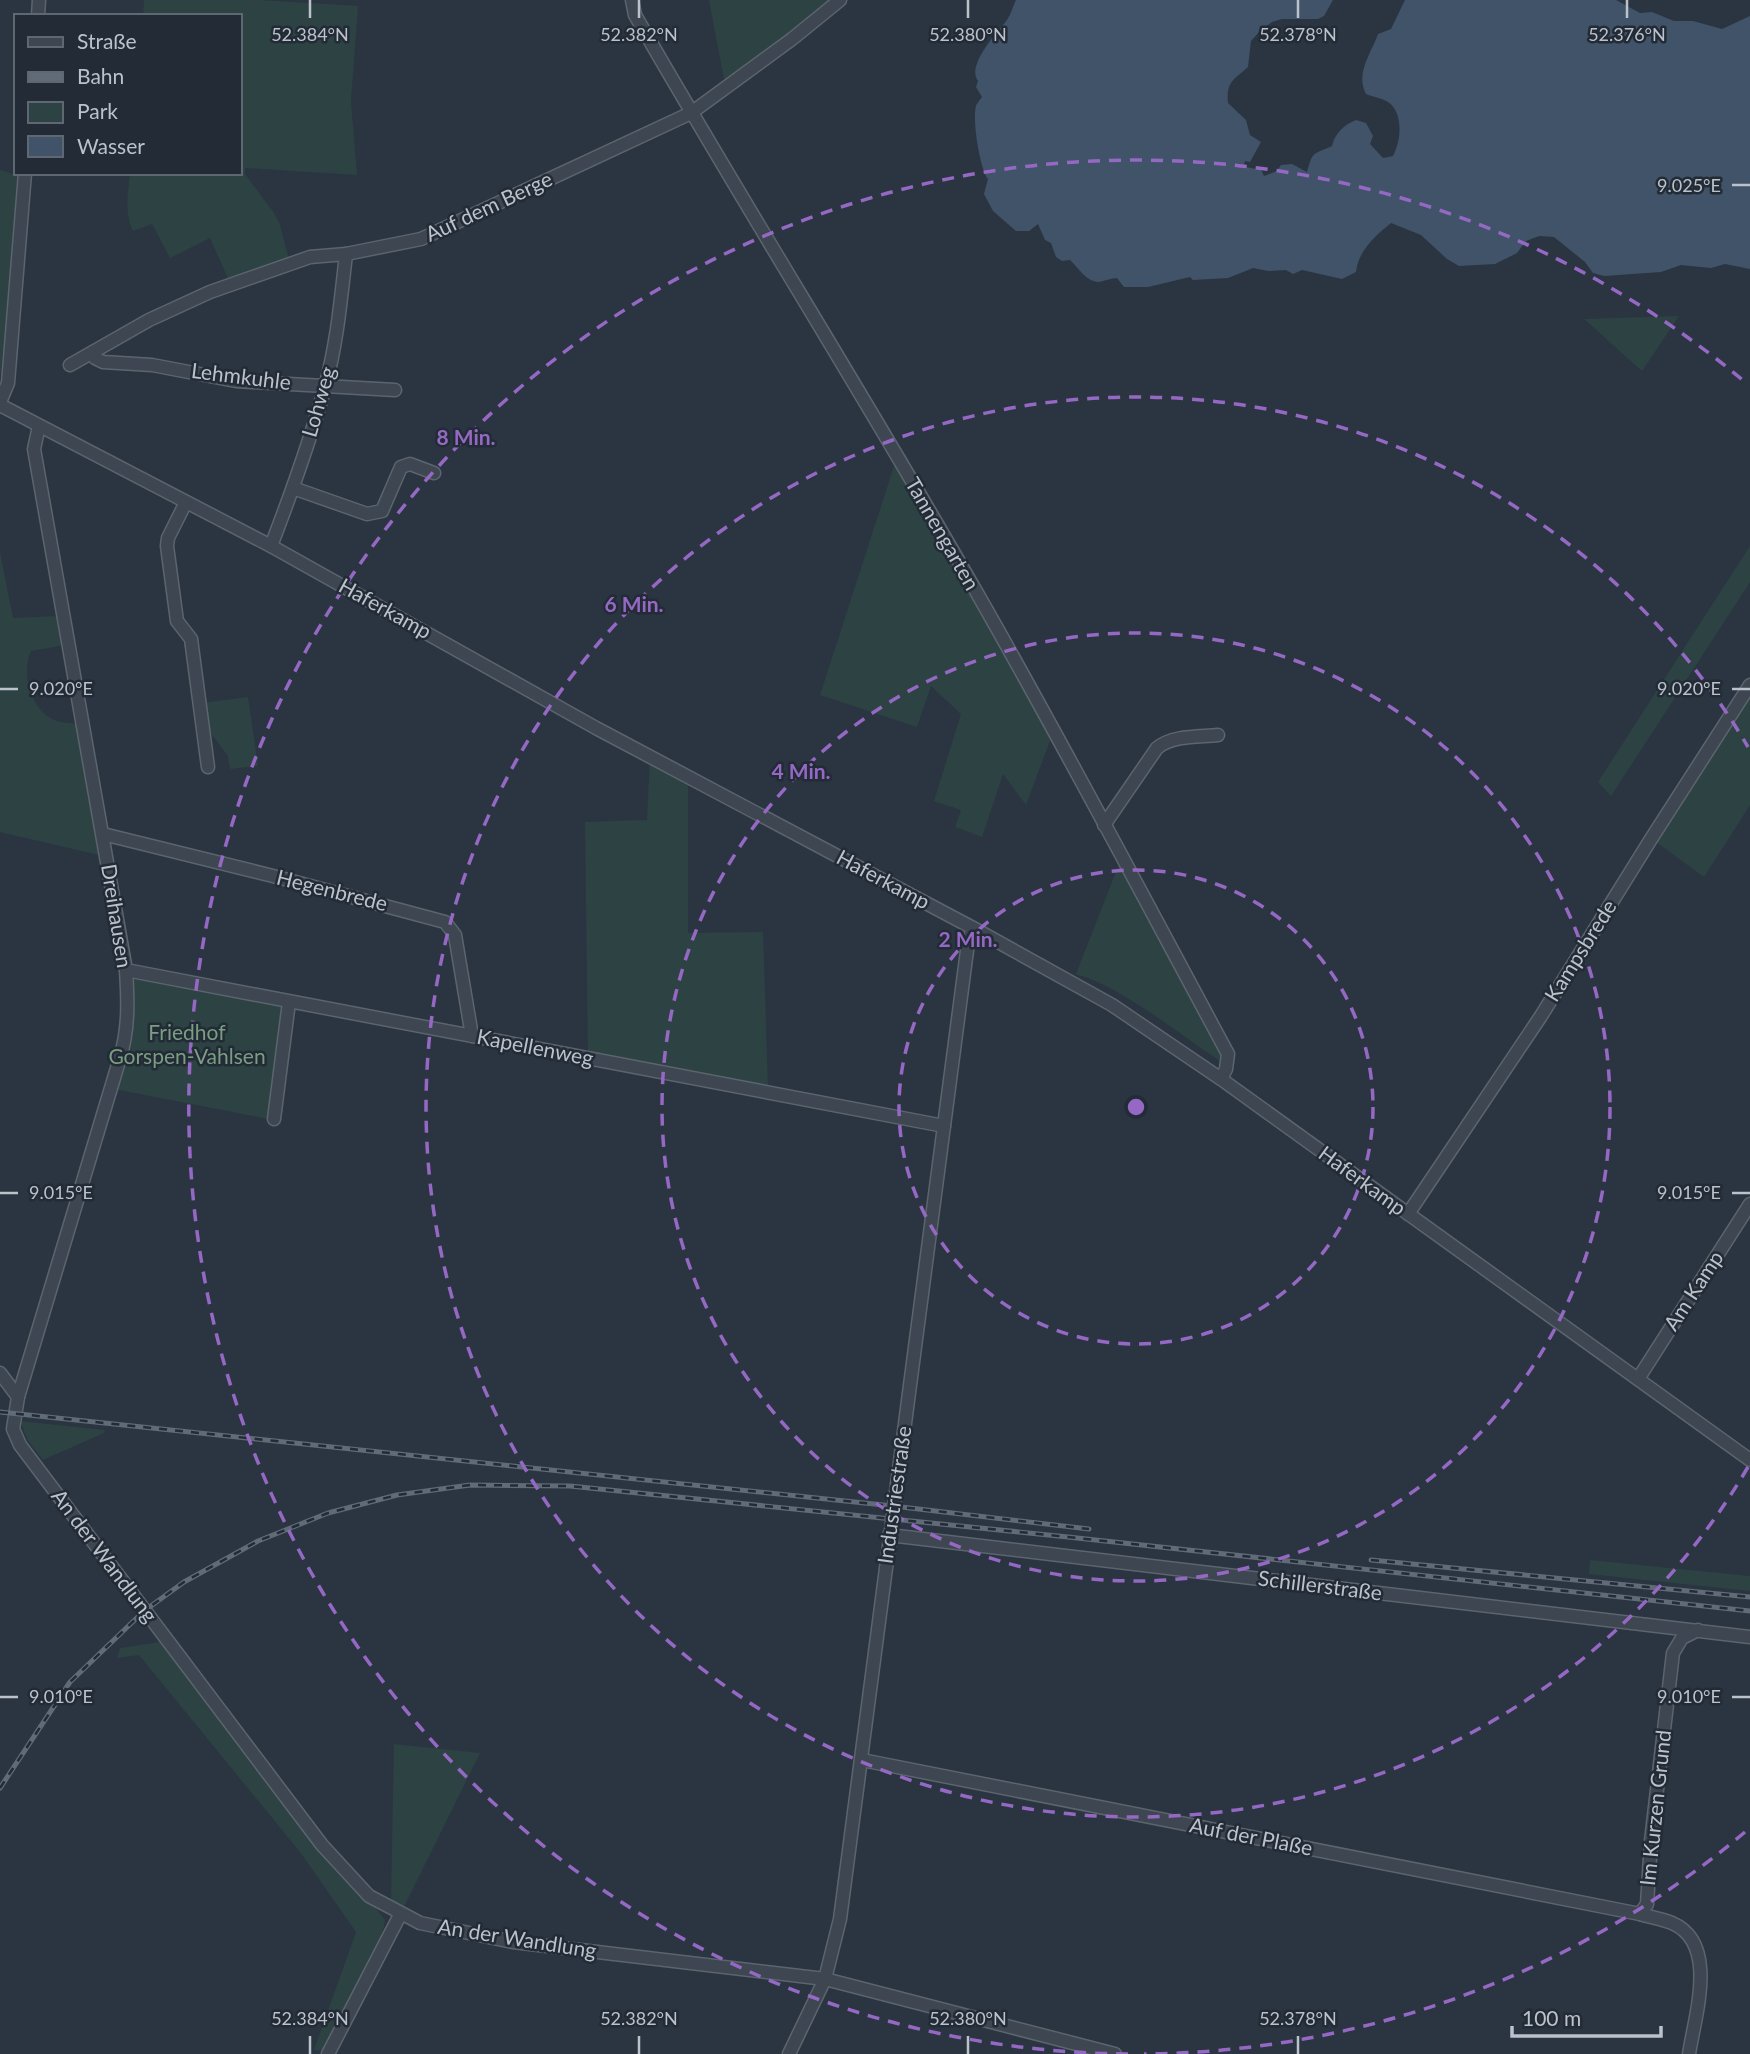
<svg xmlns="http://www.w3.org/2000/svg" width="1750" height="2054" font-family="Lato,sans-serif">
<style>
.green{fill:#2d4243}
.water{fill:#415368}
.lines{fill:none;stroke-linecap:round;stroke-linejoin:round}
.minor-casing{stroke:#5c646e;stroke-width:15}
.minor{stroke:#3e4651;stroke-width:12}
.rail-casing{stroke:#606b77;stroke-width:5}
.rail{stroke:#222b36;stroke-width:2.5;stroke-dasharray:8;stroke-linecap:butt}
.ticks{fill:none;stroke:#bbc2cb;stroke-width:2.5}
.ring{fill:none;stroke:#9568c4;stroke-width:3.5;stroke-dasharray:12 9}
.labels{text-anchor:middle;stroke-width:5;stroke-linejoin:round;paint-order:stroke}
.street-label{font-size:21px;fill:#bbc2cb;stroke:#222b36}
.park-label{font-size:21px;fill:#7b9e82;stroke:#222b36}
.ticks-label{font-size:18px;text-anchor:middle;fill:#bbc2cb;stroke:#222b36;stroke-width:5;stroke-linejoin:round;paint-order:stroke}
.centre{fill:#9568c4;stroke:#222b36;stroke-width:3.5}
.ring-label{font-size:21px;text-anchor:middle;font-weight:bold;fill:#9568c4;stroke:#222b36;stroke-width:5;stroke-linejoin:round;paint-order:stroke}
</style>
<rect width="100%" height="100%" fill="#2a3541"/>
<g class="green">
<path d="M144,0H260L358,6L351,102L357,175L245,168V174L274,213L280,225L289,259L229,281L210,238L170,258L152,224L133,231C124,212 128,193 130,173H240V16H143Z"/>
<polygon points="709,0 829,0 725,85"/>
<polygon points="0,170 20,176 0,380"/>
<polygon points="1679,316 1642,371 1584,319"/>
<polygon points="896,460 1053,733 1026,805 1003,774 982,837 955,827 961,810 934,801 961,714 931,686 917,727 820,695"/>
<polygon points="1750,546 1750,582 1611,796 1598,782"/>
<path d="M0,552L13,618L60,616L65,645L31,651C21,673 30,707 52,719C59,723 71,723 79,724L103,856L0,832Z"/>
<polygon points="1750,690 1750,805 1704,877 1652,839"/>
<polygon points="248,697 258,766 230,769 228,756 207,728 203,703"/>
<polygon points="650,757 688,778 688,933 763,932 768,1089 588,1056 585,822 647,820"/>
<path d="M1121,859L1223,1050L1220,1061C1179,1034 1122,987 1076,974Z"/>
<polygon points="129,974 289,1005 274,1120 114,1089"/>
<polygon points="20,1421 105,1430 104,1433 43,1460 28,1441"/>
<polygon points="1590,1560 1750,1576 1750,1591 1589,1574"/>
<polygon points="160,1642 315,1847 340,1876 375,1907 385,1920 382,1936 323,2051 314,2050 356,1932 300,1852 139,1655 117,1658 120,1648"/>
<polygon points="394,1744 480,1753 400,1915 391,1901"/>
</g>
<path class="water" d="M1016,0H1333L1324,16L1318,19H1282L1272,22L1260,31L1251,41L1248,67C1234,80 1226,81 1228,103L1246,120L1250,135L1261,142L1250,162L1245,161L1244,164L1246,167L1261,170L1264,176L1277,171L1281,165L1292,164L1307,172C1313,150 1313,155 1332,146C1335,133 1344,125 1356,120L1366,123L1373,136L1370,144L1383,158L1393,156C1401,141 1404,113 1388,102C1382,98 1373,97 1366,94C1355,73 1371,54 1378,34L1391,29L1405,0H1616L1640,13L1652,12L1674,21H1693L1722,29L1750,16V269L1725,264L1711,268L1681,265L1661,272L1604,276L1593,273L1585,262L1554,237L1539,236L1526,241L1517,253L1495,264L1459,266L1447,259L1421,235L1391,223C1376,235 1358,251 1356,272L1342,279L1302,270L1293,274L1286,270L1268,271L1253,268L1228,278L1193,280L1190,277L1148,287H1124L1117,278C1112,278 1104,281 1099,282C1086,282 1078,267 1070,260L1062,261L1056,257L1051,243L1045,240L1038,224L1029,231H1016L993,211L984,194L988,179C980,169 972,120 976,106C976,105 981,98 982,97L976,87L978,81C966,65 997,33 1007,20C1011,14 1013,6 1016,0Z"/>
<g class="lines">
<defs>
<g id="minor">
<path d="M632,0L635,15C748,212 869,403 981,600C1066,749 1146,902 1228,1054L1226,1069L1221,1079"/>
<polyline points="38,16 39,0"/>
<polyline points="93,352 95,358 103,362 152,365 236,381 395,390"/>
<polyline points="70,365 149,320 210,292 310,257 346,254 421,239 691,113 792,39 840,0"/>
<polyline points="0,402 8,383 25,173"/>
<polyline points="0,405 271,546 596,728 973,928 1112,1005 1221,1079 1750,1460"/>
<path d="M39,426L34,449L126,970C128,1001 129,1028 120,1058L18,1397L13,1429L20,1445L322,1845L369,1896L420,1923L513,1942L825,1979L1115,2054"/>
<polyline points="293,488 367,514 382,511 401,467 410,464 434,473"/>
<polyline points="186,502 168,538 167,546 177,621 191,639 208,767"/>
<path d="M271,546C291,494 310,441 325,387C337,344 341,298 346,254"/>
<path d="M1104,825L1157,748C1173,735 1198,737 1218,735"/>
<polyline points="103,834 273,876 445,922 455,935 472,1036"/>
<polyline points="126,970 944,1126"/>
<polyline points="274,1119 289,1002"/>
<polyline points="1408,1214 1541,1016 1651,839 1750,685"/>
<polyline points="0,1373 18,1397"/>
<polyline points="1638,1379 1750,1204"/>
<polyline points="889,1535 1750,1637"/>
<path d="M862,1760L1640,1914C1650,1917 1662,1919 1672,1923C1719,1943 1695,2015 1689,2054"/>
<polyline points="1640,1914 1647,1904 1651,1841 1673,1653 1682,1638 1698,1630"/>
<polyline points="328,2054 400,1915"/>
<polyline points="789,2054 825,1979 840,1919 968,943 973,928"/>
</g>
</defs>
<use href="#minor" class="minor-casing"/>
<use href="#minor" class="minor"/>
<defs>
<g id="rail">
<polyline points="0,1412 893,1506 1089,1529"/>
<polyline points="1371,1560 1750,1597"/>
<polyline points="0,1788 70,1682 144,1611 184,1582 258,1541 328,1513 397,1495 470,1485 570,1486 1068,1537 1750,1611"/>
</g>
</defs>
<use href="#rail" class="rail-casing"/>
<use href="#rail" class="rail"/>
</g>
<path class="ticks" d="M310,0V18M639,0V18M968,0V18M1298,0V18M1627,0V18M1732,185H1750M0,689H18M1732,689H1750M0,1193H18M1732,1193H1750M0,1697H18M1732,1697H1750M310,2036V2054M639,2036V2054M968,2036V2054M1298,2036V2054"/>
<g class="ring">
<circle cx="1136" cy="1107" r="237"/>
<circle cx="1136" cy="1107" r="474"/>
<path d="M1748 1467A710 710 0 1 1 1748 747"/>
<path d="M1745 1832A947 947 0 0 1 1144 2054M1128 2054A947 947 0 1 1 1745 382"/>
</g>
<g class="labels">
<g class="street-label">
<text transform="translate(489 207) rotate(-25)" y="7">Auf dem Berge</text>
<text transform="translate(241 377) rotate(7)" y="7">Lehmkuhle</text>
<text transform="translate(319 402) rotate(-74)" y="7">Lohweg</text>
<text transform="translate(942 534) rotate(60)" y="7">Tannengarten</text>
<text transform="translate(385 609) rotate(29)" y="7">Haferkamp</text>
<text transform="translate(883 880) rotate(28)" y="7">Haferkamp</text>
<text transform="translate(332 891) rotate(14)" y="7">Hegenbrede</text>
<text transform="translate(116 916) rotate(81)" y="7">Dreihausen</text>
<text transform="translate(1581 951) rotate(-58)" y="7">Kampsbrede</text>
<text transform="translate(535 1048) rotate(11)" y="7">Kapellenweg</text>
<text transform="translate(1362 1181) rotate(36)" y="7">Haferkamp</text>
<text transform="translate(1694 1291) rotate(-57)" y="7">Am Kamp</text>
<text transform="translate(895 1495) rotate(-82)" y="7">Industriestraße</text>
<text transform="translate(104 1556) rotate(53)" y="7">An der Wandlung</text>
<text transform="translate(1320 1586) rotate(7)" y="7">Schillerstraße</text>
<text transform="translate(1656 1808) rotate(-84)" y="7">Im Kurzen Grund</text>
<text transform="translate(1251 1837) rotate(11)" y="7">Auf der Plaße</text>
<text transform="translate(517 1939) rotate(9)" y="7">An der Wandlung</text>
</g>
<g class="park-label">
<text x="187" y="1040">Friedhof<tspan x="187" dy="24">Gorspen-Vahlsen</tspan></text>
</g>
</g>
<g class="ticks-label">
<text x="310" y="41">52.384°N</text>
<text x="639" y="41">52.382°N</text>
<text x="968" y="41">52.380°N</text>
<text x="1298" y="41">52.378°N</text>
<text x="1627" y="41">52.376°N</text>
<text x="1689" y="192">9.025°E</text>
<text x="1689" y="695">9.020°E</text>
<text x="61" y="695">9.020°E</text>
<text x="1689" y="1199">9.015°E</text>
<text x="61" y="1199">9.015°E</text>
<text x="1689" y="1703">9.010°E</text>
<text x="61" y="1703">9.010°E</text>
<text x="310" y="2025">52.384°N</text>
<text x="639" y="2025">52.382°N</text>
<text x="968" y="2025">52.380°N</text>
<text x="1298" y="2025">52.378°N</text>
</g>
<circle cx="1136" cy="1107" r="10" class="centre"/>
<g class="ring-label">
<text x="466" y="445">8 Min.</text>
<text x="634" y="612">6 Min.</text>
<text x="801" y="779">4 Min.</text>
<text x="968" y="947">2 Min.</text>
</g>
<rect x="14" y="14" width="228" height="161" fill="#222b36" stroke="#5f6772" stroke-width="2"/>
<rect x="28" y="37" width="35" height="10" fill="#3e4651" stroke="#5f6772" stroke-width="2"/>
<text x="77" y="49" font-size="21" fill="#bbc2cb">Straße</text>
<rect x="28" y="72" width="35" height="10" fill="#606b77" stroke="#5f6772" stroke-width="2"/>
<text x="77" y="84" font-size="21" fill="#bbc2cb">Bahn</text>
<rect x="28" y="102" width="35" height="21" fill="#2d4243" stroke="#5f6772" stroke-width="2"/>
<text x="77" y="119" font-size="21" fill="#bbc2cb">Park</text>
<rect x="28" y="136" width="35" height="21" fill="#415368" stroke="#5f6772" stroke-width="2"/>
<text x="77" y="154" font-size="21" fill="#bbc2cb">Wasser</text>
<path d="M1512 2026v10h149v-10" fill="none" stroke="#bbc2cb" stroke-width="3.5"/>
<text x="1522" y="2026" font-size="21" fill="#bbc2cb" stroke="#222b36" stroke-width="5" paint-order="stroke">100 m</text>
</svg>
